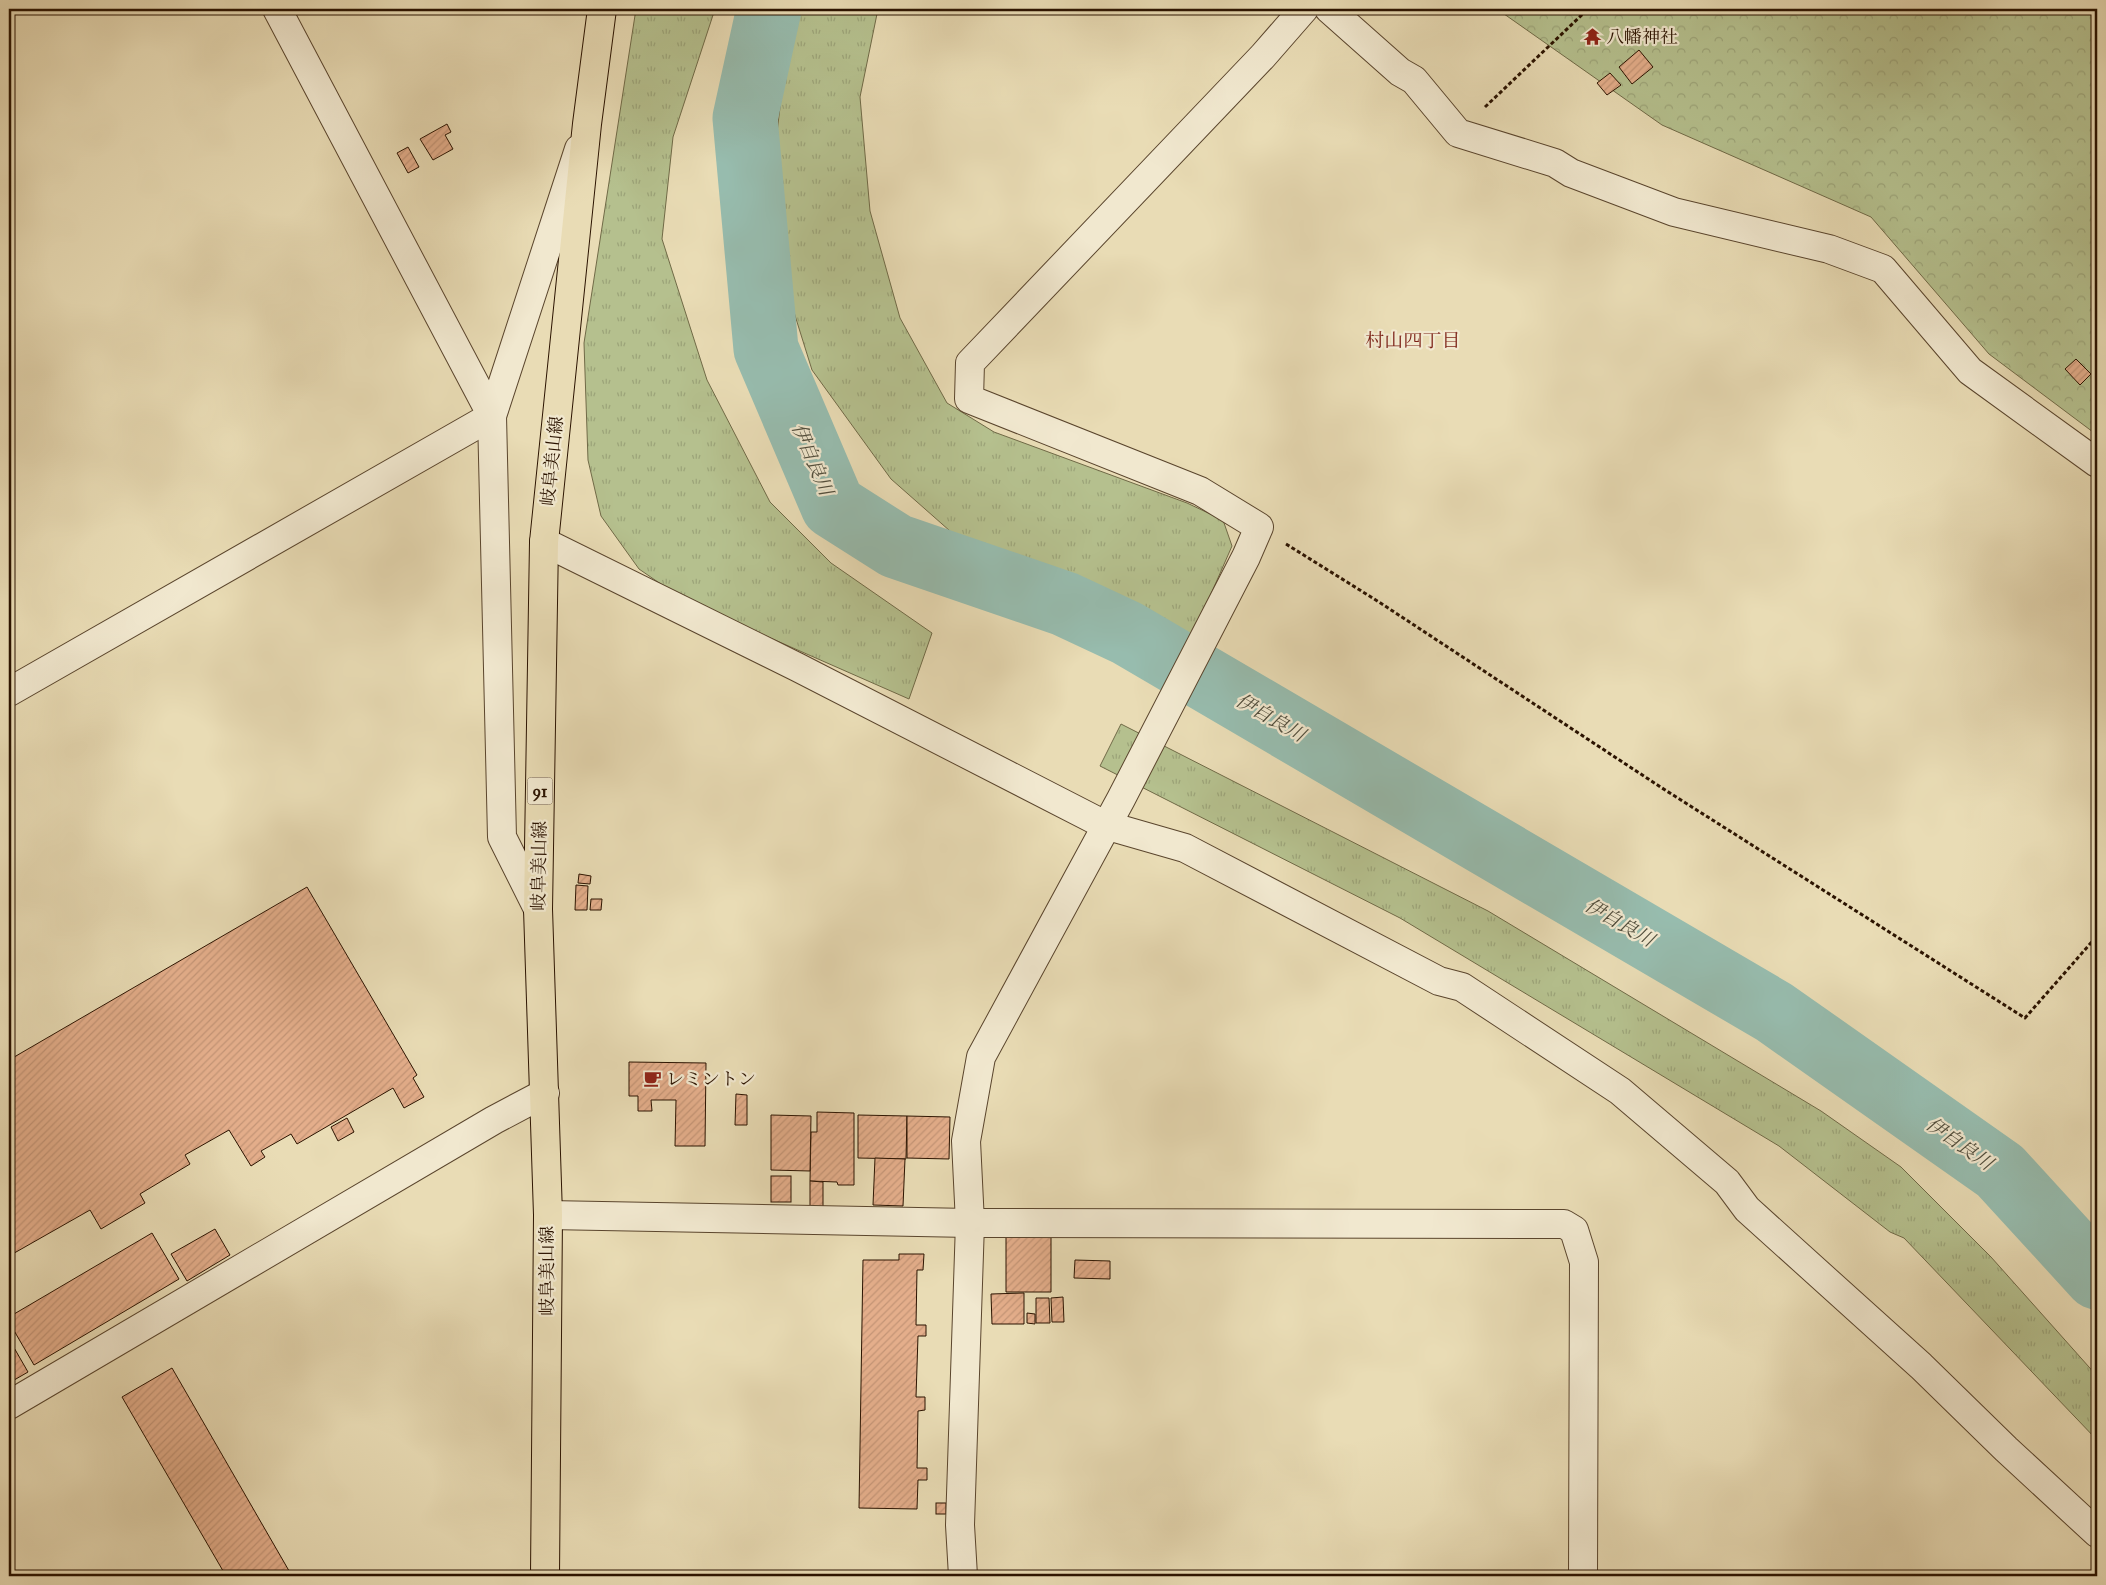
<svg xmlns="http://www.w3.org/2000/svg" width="2106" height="1585" font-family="'IM FELL Great Primer','Noto Serif JP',serif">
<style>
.grass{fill:url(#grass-tufts);stroke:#706a47}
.forest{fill:url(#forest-crowns);stroke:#706a47}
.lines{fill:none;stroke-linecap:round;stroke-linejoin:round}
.river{stroke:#97bcae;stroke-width:65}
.building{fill:url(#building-hatch);stroke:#2b1300}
.minor-casing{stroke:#5a452d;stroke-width:30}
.major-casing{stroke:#2b1300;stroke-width:30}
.path{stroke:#2b1300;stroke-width:3;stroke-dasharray:4 2.5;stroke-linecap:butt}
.minor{stroke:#f1e8cf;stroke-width:28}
.major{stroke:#e9dcb5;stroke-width:28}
.labels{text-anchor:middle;stroke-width:4.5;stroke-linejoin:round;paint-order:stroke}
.shield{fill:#f1e8cf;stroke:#66533e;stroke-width:1}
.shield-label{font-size:16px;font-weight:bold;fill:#2b1300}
.poi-label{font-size:18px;fill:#2b1300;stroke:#f1e8cf;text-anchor:start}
.street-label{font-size:18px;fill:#2b1300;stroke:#f1e8cf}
.neighbourhood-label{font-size:19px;fill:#7a1f14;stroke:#f1e8cf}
.water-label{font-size:19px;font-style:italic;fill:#514e3d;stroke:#f1e8cf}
</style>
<defs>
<pattern id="grass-tufts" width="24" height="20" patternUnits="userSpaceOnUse" patternTransform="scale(1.25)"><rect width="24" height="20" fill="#b5c08e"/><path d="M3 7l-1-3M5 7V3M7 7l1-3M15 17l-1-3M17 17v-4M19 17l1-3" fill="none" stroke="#9ca479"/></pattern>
<pattern id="forest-crowns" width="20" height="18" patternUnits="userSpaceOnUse" patternTransform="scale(1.25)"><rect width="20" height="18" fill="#b5c08e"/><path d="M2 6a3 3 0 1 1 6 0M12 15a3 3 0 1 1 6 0" fill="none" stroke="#9ca479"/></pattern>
<pattern id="building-hatch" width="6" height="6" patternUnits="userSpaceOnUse" patternTransform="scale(1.25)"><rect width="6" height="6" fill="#e4ae8b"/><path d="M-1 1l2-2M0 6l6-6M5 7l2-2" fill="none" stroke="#c49576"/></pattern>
</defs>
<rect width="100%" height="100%" fill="#e9dcb5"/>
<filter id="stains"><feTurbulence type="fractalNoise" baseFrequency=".004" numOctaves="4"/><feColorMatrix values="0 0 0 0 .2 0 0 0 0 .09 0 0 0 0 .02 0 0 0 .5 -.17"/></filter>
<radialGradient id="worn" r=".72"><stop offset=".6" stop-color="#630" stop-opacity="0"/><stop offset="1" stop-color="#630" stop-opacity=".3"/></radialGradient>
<g class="grass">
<polygon points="636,9 715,9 673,137 662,239 707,380 770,502 831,563 932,633 909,699 684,600 639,569 601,516 588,460 584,343"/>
<polygon points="796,9 878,9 860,97 870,211 900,318 947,403 994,432 1187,503 1223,520 1232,546 1193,635 967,546 891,479 812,370 783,277 777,133 788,39"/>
<polygon points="1121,724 1488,911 1821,1111 1901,1167 1991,1257 2097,1376 2097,1440 1904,1238 1890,1232 1779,1146 1400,918 1100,766"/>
</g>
<polygon class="forest" points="1497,9 2097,9 2097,435 1989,354 1871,217 1662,125"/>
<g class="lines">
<polyline class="river" points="769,9 745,118 766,349 833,506 896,546 1065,604 1127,633 1774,1012 2000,1171 2097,1277"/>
</g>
<g class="building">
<polygon points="1639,50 1653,67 1632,84 1619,67"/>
<polygon points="1610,73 1621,85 1607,95 1597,83"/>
<polygon points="447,124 451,132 445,135 453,149 433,160 420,139"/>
<polygon points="408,147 419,167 408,173 397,153"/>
<polygon points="2076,359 2091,374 2080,385 2065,369"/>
<polygon points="579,874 591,876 590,884 578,883"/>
<polygon points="576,885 588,886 587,910 575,910"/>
<polygon points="307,887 417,1075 413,1078 424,1097 404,1108 393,1088 297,1144 291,1134 261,1151 265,1157 251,1166 229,1130 185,1155 190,1164 140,1194 145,1203 101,1229 90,1210 9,1256 9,1060"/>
<polygon points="591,899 602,899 601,910 590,910"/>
<polygon points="629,1062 706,1063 705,1146 675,1146 676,1100 651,1100 652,1111 638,1111 638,1096 629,1096"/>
<polygon points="736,1094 747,1095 747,1125 735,1125"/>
<polygon points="817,1112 854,1113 854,1185 838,1185 837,1182 810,1181 811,1132 817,1132"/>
<polygon points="771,1115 811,1116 810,1171 771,1170"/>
<polygon points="858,1115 907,1116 906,1159 858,1158"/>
<polygon points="907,1116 950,1117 949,1159 907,1158"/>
<polygon points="347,1118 354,1132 338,1141 331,1127"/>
<polygon points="875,1158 905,1159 903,1206 873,1205"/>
<rect x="771" y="1176" width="20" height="26"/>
<polygon points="810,1181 823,1182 823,1207 810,1207"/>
<polygon points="215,1229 230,1255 187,1281 171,1254"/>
<polygon points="1006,1230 1051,1231 1051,1292 1006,1292"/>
<polygon points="152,1233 179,1279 34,1365 9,1322 9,1317"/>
<polygon points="899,1254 924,1254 923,1270 917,1270 916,1325 926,1325 926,1336 918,1336 916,1397 925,1397 925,1410 918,1411 917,1468 927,1468 927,1480 918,1480 917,1509 859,1508 863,1260 899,1260"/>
<polygon points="1075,1260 1110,1261 1110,1279 1074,1278"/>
<polygon points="1024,1293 1024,1324 992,1324 991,1294"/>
<polygon points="1063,1297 1064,1322 1052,1322 1051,1298"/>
<polygon points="1036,1298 1049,1298 1050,1323 1036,1323"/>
<polygon points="1027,1313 1035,1314 1035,1324 1027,1323"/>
<polygon points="9,1339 28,1372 9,1383"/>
<polygon points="172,1368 292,1576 226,1576 122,1397"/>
<rect x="936" y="1503" width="10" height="11"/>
</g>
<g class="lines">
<defs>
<g id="minor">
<polyline points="277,9 492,416"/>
<polyline points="1329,9 1400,72 1414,80 1458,133 1555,163 1571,173 1674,212 1829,249 1883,269 1970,371 2097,463"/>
<polyline points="544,542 797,667 1105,825 1185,848 1439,981 1462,987 1620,1091 1727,1182 1747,1209 1921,1366 2006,1449 2097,1533"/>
<polyline points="9,692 492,416"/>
<polyline points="538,909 502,837 492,416 579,149"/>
<polyline points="548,1215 970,1223 1564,1224 1574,1230 1584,1262 1583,1576"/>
<polyline points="9,1405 494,1120 545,1093"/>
<polyline points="963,1576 960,1525 970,1223 966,1141 981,1057 1121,799 1246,557 1259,527 1200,491 969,399 970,363 1263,56 1304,9"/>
</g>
<polyline id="major" points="545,1576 548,1215 538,909 544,542 587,124 602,9"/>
</defs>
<use href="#minor" class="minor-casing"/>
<use href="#major" class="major-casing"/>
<g class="path">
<polyline points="1485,107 1588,9"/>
<polyline points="1286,544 1379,602 1662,788 2025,1018 2097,936"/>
</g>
<use href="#minor" class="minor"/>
<use href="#major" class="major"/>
</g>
<defs>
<symbol id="temple-bare" viewBox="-9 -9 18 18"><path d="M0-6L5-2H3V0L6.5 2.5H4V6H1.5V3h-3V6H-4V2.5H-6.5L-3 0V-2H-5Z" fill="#8f2418" stroke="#f1e8cf" stroke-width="2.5" paint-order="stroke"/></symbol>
<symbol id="cafe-bare" viewBox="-9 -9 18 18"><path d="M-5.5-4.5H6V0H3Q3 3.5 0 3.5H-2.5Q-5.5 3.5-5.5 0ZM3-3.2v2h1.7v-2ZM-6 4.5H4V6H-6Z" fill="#8f2418" stroke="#f1e8cf" stroke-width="2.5" paint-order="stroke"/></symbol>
</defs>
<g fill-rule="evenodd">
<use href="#temple-bare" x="1580" y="24" width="25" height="25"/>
<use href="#cafe-bare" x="640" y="1066" width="25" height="25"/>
</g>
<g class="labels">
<rect class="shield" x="527.5" y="777.5" width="25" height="27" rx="4"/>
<g class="shield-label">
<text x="540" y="797">91</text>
</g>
<g class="poi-label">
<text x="1606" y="43">八幡神社</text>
<text x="666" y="1085">レミントン</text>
</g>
<g class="street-label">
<text transform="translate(552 461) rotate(-84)" y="6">岐阜美山線</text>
<text transform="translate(539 866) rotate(-89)" y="6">岐阜美山線</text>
<text transform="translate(547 1271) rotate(-90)" y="6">岐阜美山線</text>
</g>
<g class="neighbourhood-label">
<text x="1413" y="347">村山四丁目</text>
</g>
<g class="water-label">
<text transform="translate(813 459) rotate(67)" y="7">伊自良川</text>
<text transform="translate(1271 717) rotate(30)" y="7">伊自良川</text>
<text transform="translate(1620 922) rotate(30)" y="7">伊自良川</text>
<text transform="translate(1960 1143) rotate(35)" y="7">伊自良川</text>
</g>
</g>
<rect width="2106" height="1585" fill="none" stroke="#e9dcb5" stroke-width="30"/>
<rect x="10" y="10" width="2086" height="1565" fill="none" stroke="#2b1300" stroke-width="2.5"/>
<rect x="15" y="15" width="2076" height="1555" fill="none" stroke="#2b1300"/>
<rect width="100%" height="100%" filter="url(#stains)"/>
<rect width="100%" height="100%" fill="url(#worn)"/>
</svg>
